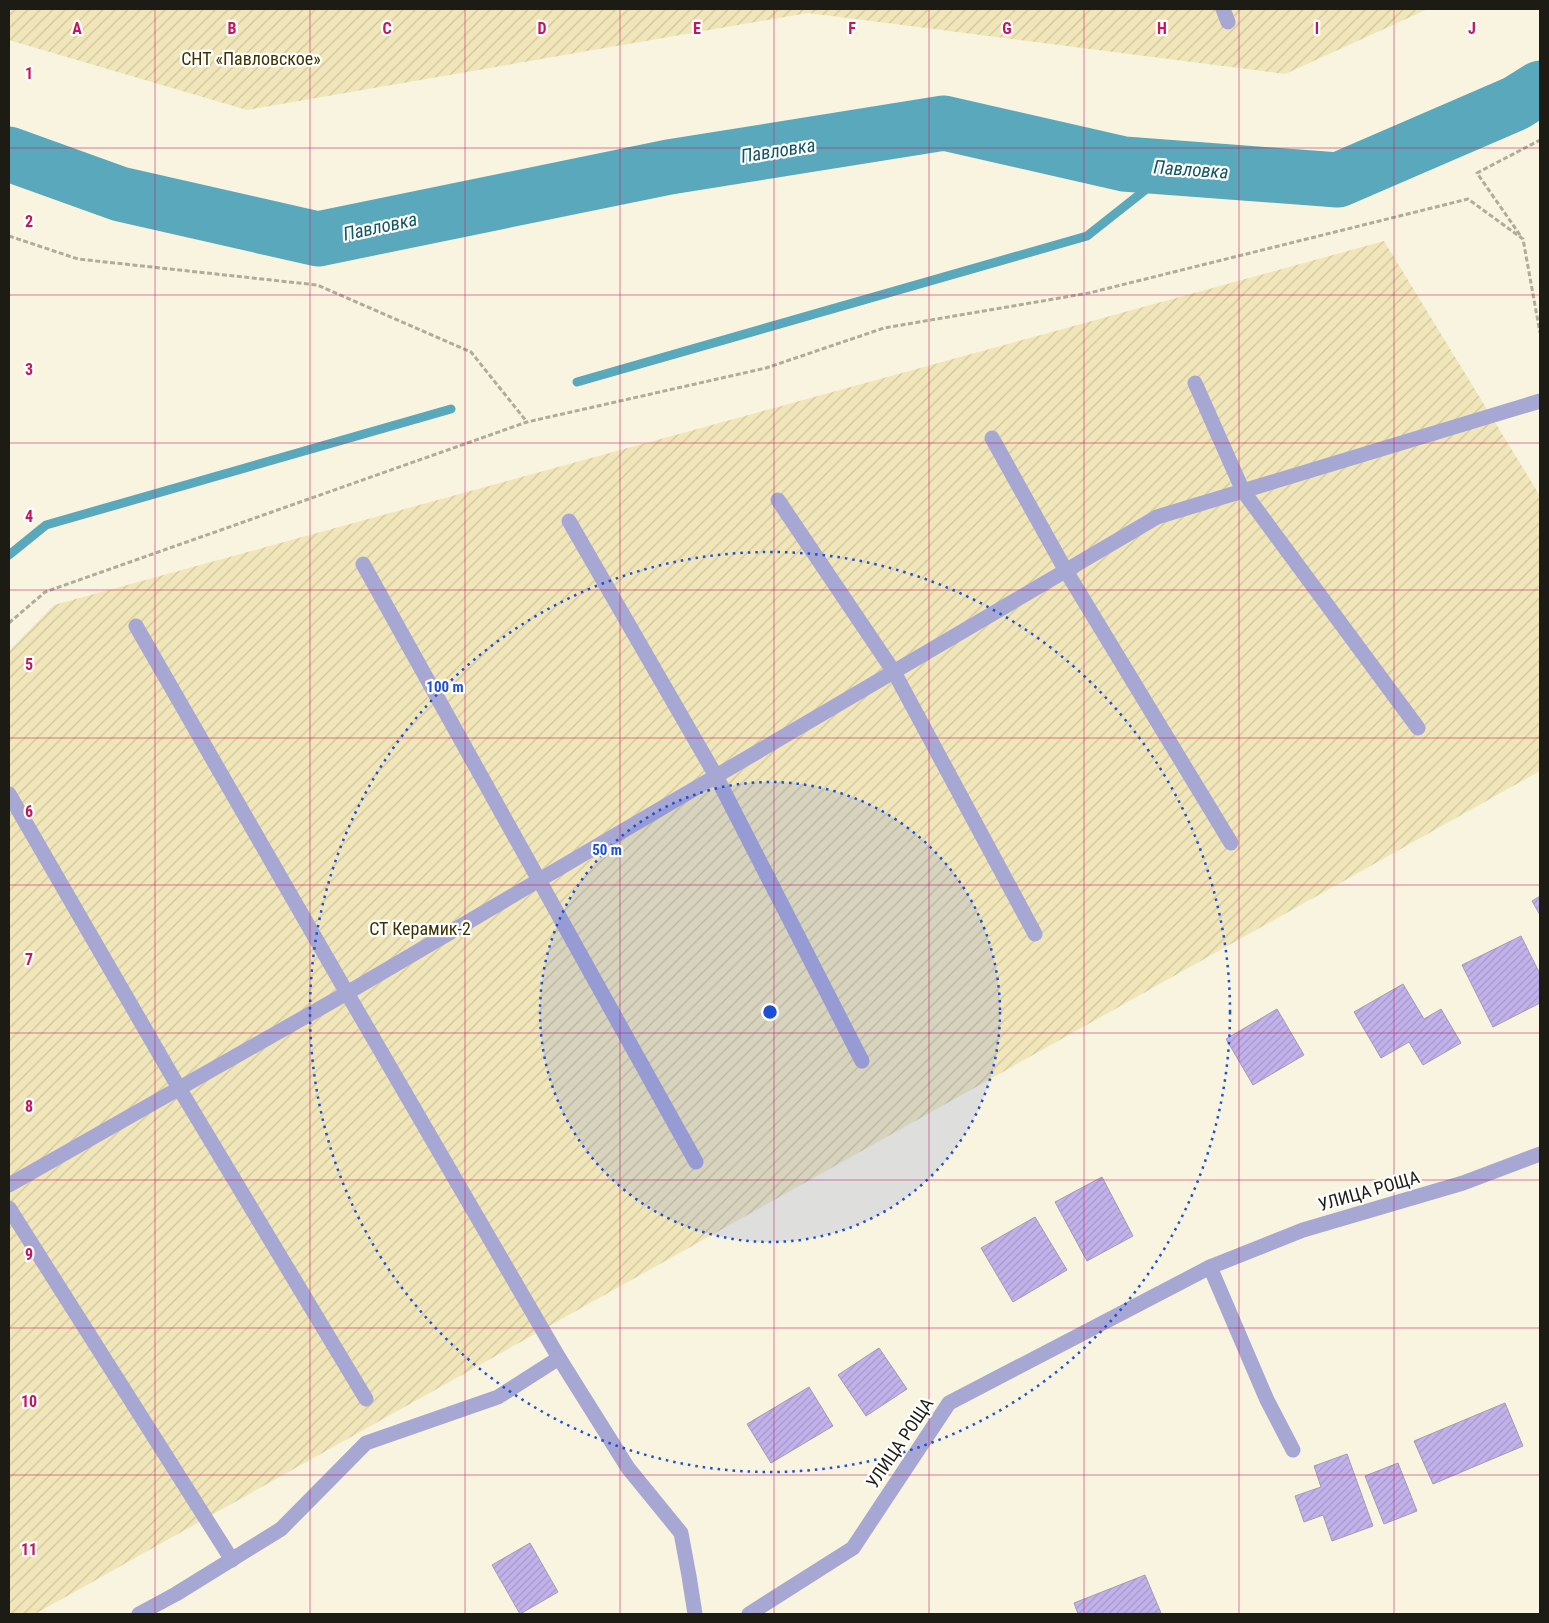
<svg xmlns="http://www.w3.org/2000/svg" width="1549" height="1623" font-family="'Roboto Condensed',sans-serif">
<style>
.garden{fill:url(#garden-furrows)}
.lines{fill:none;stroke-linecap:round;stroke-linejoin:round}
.stream{stroke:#5aa8bb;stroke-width:9}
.river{stroke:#5aa8bb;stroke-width:55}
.building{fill:url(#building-hatch);stroke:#a29db0}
.path{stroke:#b0ac9c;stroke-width:3;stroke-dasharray:5 2.5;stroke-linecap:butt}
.lane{stroke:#a7a7d3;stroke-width:15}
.grid{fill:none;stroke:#c2185b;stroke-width:1;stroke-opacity:0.55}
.ring{fill:none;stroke:#1d4ed8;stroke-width:2.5;stroke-dasharray:2.5 5}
.labels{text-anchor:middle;stroke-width:4.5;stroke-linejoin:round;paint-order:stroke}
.park-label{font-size:18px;fill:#3e3300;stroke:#fff}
.street-label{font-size:18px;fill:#1d1c14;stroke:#fff}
.water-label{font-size:19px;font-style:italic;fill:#125664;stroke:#fff}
.grid-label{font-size:16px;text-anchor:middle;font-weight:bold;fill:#c2185b;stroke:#fff;stroke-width:4.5;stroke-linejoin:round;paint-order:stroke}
.centre{fill:#1d4ed8;stroke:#fff;stroke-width:2.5}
.ring-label{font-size:15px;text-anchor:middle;font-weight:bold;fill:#1d4ed8;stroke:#fff;stroke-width:4.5;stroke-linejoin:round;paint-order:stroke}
</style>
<defs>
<pattern id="garden-furrows" width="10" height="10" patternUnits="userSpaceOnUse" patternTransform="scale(1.25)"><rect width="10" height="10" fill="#f1e6b9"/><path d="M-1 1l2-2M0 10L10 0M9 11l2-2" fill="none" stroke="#cec59e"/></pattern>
<pattern id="building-hatch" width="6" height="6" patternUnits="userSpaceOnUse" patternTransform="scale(1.25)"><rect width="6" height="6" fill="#c2b2eb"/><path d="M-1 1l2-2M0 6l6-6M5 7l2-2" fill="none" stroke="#a698c9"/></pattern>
</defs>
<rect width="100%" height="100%" fill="#f9f4df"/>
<g class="garden">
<polygon points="9,9 1428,9 1285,74 808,13 247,110 9,40"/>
<polygon points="1384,241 1540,496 1540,771 35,1614 9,1614 9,651 54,605"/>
</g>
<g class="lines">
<g class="stream">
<polyline points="577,382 1087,236 1173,168"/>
<polyline points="9,555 46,525 451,409"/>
</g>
<polyline class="river" points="9,154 120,194 318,239 669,167 944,123 1124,164 1338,180 1516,103 1540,88"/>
</g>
<g class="building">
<polygon points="1540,896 1540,915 1532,901"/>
<polygon points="1521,936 1540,974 1540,1003 1493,1027 1462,965"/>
<polygon points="1403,984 1424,1019 1441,1009 1461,1043 1423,1065 1409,1042 1381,1058 1354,1012"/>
<polygon points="1277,1009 1304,1055 1253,1085 1226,1039"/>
<polygon points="1102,1177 1133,1236 1087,1261 1055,1202"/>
<polygon points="1035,1217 1067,1270 1013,1302 981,1248"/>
<polygon points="879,1348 907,1389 866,1416 838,1375"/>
<polygon points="809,1387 833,1426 771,1463 747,1424"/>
<polygon points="1505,1403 1523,1446 1433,1484 1414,1441"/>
<polygon points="1347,1454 1373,1526 1332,1541 1323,1515 1304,1522 1295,1496 1321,1487 1314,1466"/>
<polygon points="1398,1463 1417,1511 1384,1524 1365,1476"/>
<polygon points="530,1543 558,1592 520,1614 492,1565"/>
<polygon points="1145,1575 1161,1613 1078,1614 1074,1603"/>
</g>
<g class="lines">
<g class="path">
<polyline points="1520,235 1477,173 1540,140"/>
<polyline points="9,236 78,259 317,285 471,352 527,422"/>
<polyline points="9,623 45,592 527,422 766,368 884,328 1089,293 1468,199 1523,239 1540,333"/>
</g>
<g class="lane">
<polyline points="1223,9 1228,22"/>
<polyline points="1195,383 1243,491 1418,728"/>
<polyline points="992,438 1066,571 1231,843"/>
<polyline points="778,500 894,672 1035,934"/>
<polyline points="569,521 716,776 862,1061"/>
<polyline points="363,564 696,1162"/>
<polyline points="9,794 179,1088 366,1399"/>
<polyline points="9,1185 347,993 136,626"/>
<polyline points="9,1208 232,1560"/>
<polyline points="559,1358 347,993 1157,517 1540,401"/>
<polyline points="1293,1450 1267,1400 1210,1267 1303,1230 1463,1183 1540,1154"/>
<polyline points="139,1614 176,1594 281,1529 366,1443 498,1397 559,1358 628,1468 681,1533 689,1576 695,1614"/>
<polyline points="749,1614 853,1548 949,1403 1210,1267"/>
</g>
</g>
<path class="grid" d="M155,9V1614M310,9V1614M465,9V1614M620,9V1614M774,9V1614M929,9V1614M1084,9V1614M1239,9V1614M1394,9V1614M9,148H1540M9,295H1540M9,443H1540M9,590H1540M9,738H1540M9,885H1540M9,1033H1540M9,1180H1540M9,1328H1540M9,1475H1540"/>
<circle cx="770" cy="1012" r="230" fill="#1d4ed8" fill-opacity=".12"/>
<g class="ring">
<circle cx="770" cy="1012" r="230"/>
<circle cx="770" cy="1012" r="460"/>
</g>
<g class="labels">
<g class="park-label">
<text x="251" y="65">СНТ «Павловское»</text>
<text x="420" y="935">СТ Керамик-2</text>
</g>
<g class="street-label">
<text transform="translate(1369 1191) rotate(-16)" y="6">УЛИЦА РОЩА</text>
<text transform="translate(900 1443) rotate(-56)" y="6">УЛИЦА РОЩА</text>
</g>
<g class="water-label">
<text transform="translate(778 150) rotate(-9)" y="7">Павловка</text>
<text transform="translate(1191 169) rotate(4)" y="7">Павловка</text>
<text transform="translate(380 226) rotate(-12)" y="7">Павловка</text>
</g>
</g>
<g class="grid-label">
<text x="77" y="34">A</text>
<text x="232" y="34">B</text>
<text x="387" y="34">C</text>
<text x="542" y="34">D</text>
<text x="697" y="34">E</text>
<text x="852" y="34">F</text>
<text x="1007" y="34">G</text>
<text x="1162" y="34">H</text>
<text x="1317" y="34">I</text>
<text x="1472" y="34">J</text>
<text x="29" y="79">1</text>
<text x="29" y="227">2</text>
<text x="29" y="375">3</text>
<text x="29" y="522">4</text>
<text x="29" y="670">5</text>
<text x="29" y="817">6</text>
<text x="29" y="965">7</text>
<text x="29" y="1112">8</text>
<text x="29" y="1260">9</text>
<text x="29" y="1407">10</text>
<text x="29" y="1555">11</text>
</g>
<circle cx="770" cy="1012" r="8" class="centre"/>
<g class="ring-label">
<text x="445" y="692">100 m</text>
<text x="607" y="855">50 m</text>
</g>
<rect width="1549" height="1623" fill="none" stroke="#1d1c14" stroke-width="20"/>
</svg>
